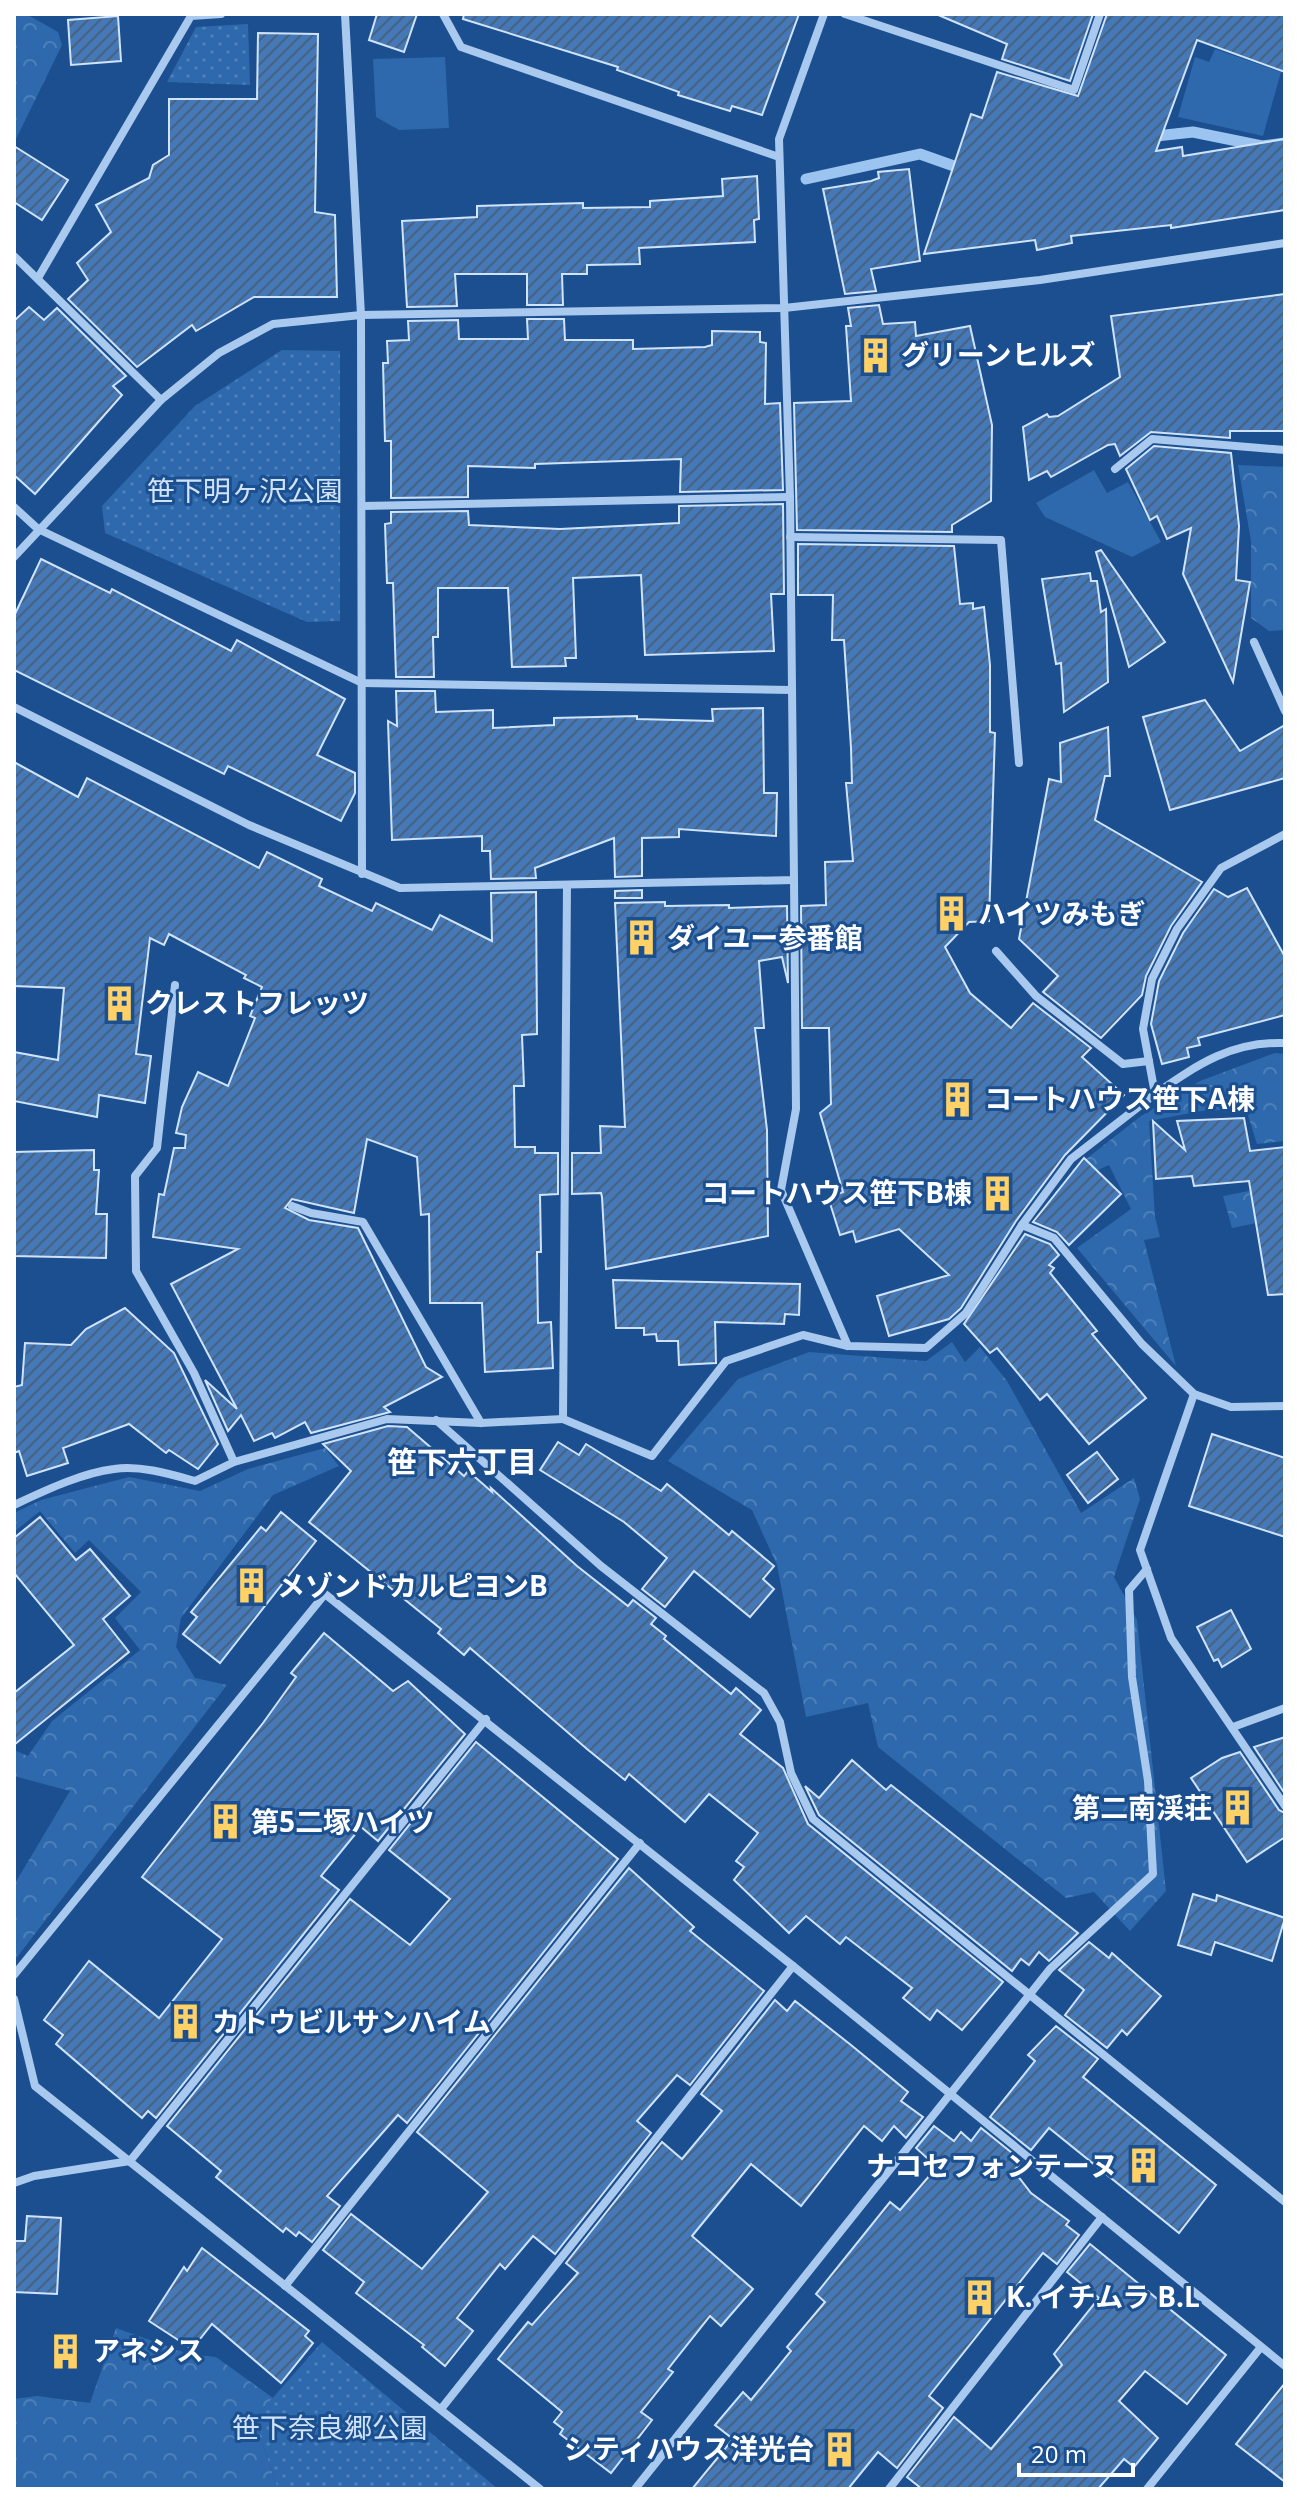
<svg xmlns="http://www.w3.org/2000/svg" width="1299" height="2503" font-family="'Open Sans','Noto Sans JP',sans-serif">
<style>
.grass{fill:#2e69ad}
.forest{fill:url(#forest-crowns)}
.park{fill:url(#park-dots)}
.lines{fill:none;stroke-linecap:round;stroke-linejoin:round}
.stream{stroke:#9cc4f0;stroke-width:11}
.building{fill:url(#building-hatch);stroke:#cfe3fa;stroke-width:2}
.street{stroke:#a9c9ee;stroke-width:8}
.labels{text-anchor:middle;stroke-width:6;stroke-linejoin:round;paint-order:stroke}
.poi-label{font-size:28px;font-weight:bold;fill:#fff;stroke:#1b4f8f;text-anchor:start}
.park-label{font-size:28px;fill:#cfe3fa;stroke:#1b4f8f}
.neighbourhood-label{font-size:30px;font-weight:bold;fill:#fff;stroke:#1b4f8f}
</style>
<defs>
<pattern id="forest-crowns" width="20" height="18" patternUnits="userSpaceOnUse" patternTransform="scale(2)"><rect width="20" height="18" fill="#2e69ad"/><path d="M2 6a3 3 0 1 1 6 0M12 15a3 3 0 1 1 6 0" fill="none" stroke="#4d80b9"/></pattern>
<pattern id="park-dots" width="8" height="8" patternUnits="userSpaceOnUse" patternTransform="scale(2)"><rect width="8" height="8" fill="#2e69ad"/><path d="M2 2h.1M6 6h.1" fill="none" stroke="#4d80b9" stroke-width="1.8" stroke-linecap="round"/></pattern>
<pattern id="building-hatch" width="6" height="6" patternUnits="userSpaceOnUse" patternTransform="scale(2)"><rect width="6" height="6" fill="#4478b7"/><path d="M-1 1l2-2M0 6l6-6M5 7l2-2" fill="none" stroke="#486282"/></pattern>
</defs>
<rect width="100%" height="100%" fill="#1b4f8f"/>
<g class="grass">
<polygon points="1215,49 1281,72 1263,136 1178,117 1195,57 1209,62"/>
<polygon points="445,57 449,128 399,130 376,117 373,59"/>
<polygon points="1094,470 1107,493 1128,482 1161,542 1132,557 1045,517 1036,503"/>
</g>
<g class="forest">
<polygon points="14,14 26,14 58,32 62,45 15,141"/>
<polygon points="1238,465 1285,467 1285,630 1269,631 1251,618 1251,541"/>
<polygon points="1275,1053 1285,1054 1285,1141 1257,1144 1246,1109 1201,1111 1149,1121 1155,1217 1160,1237 1144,1240 1176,1366 1077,1248 1131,1209 1109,1165 1076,1180 1072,1170 1141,1116 1200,1081"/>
<polygon points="1285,1184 1285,1217 1232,1228 1223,1196"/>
<polygon points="952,1342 965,1362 980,1347 1007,1381 1081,1513 1134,1478 1140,1499 1114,1577 1137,1620 1166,1891 1130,1931 1094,1892 1066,1898 878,1747 868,1703 806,1717 777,1565 752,1510 668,1461 738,1379 809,1352 926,1361"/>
<polygon points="325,1448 339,1466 273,1495 181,1618 176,1647 195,1678 227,1685 14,1961 14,1885 70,1791 14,1776 14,1750 28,1756 52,1721 140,1650 115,1618 141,1592 89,1540 75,1553 40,1511 14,1532 14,1513 41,1500 129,1477 200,1491 248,1469"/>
<polygon points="116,2328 189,2354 216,2357 273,2398 254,2419 278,2489 14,2489 14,2399 37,2396 90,2403"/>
</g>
<g class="park">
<polygon points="248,24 250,85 167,82 196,27"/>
<polygon points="282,350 340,351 340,621 307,622 105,533 102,506 195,406"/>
<polygon points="322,2342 498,2489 278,2489 254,2419"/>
</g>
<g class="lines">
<g class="stream">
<polyline points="1147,137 1193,132 1262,146 1285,143"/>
<polyline points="806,179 920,154 968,171"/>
</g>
</g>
<g class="building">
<polygon points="377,14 417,14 404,52 369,40"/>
<polygon points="464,14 799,14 762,115 732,106 730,111 678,95 679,92 617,70 618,67 463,19"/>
<polygon points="936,14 1093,14 1070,81 1002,59 1007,44"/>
<polygon points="1107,14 1285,14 1285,72 1197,40 1156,151 1182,147 1183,156 1285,139 1285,210 1171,228 1171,225 1071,236 1072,243 1037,250 1035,240 924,254 971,114 982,118 997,72 1078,96"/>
<polygon points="118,16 121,61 71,65 68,20"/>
<polygon points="258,33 318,34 315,212 335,215 337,297 254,297 196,331 192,325 137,367 68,299 88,280 77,263 111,232 96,205 149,178 153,165 169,155 169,99 257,99"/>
<polygon points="14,146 68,180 42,220 14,202"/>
<polygon points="909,169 920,261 871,269 876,291 845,294 823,189 871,181 879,178 878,172"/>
<polygon points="757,176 759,219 754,220 755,242 639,248 640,264 587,265 587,274 562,274 563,305 527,305 527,274 455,274 457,306 407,307 402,221 477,217 477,206 583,203 583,208 650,207 650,201 723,196 722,179"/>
<polygon points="1285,294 1285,431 1230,431 1230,438 1151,432 1120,456 1115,444 1108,445 1051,477 1047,471 1029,480 1023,427 1047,414 1049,417 1058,416 1120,377 1111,316"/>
<polygon points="879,305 883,324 915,322 916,336 970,326 992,425 991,501 952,525 952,532 797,530 794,403 851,401 846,326 851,326 848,308"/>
<polygon points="29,307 44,320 57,308 126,376 113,386 122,395 35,494 14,475 14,321"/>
<polygon points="527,319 564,319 565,340 633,340 633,349 705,347 712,345 712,331 760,332 760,342 766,343 765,404 780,403 783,490 680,492 681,459 535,464 535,468 468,466 468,497 391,498 391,441 385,441 383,363 388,363 387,341 409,340 408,321 458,320 459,339 528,339"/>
<polygon points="1154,446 1231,453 1239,526 1236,580 1250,582 1233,682 1183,574 1191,528 1167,539 1157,516 1150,520 1126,469"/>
<polygon points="783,504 784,594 771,594 774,651 645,655 641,575 573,578 576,658 565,658 566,666 512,667 508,588 438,588 438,637 433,637 434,677 396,677 393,583 387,583 385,524 391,523 391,512 468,511 469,525 560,529 679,523 679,506"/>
<polygon points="798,544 954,546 960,604 973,603 973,609 984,607 990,665 990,732 995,733 989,921 969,922 945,947 970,993 1011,1028 1033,1003 1091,1048 1082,1057 1124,1095 1065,1155 1016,1221 961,1308 949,1319 889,1336 877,1296 949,1275 899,1229 856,1242 853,1231 840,1235 828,1197 843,1192 820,1113 831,1104 829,1028 802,1028 801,906 826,905 825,862 853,861 846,783 852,783 851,748 844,640 832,640 833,595 798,595"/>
<polygon points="1101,550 1165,642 1129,667 1096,552"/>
<polygon points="41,559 110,593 112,589 231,651 237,640 345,699 317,755 355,773 355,793 341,821 228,766 224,774 14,670 14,616"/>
<polygon points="1090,573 1091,581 1097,581 1101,612 1106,609 1108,682 1064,712 1061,663 1056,664 1042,579"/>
<polygon points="396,691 435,691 436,712 493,710 493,728 554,725 554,718 637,716 637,719 713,721 712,709 763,708 764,793 777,793 776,836 679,829 679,837 642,838 642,876 615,877 614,838 535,868 536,878 491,879 490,851 482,851 482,836 392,840 388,721 397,726"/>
<polygon points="1205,700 1240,751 1285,725 1285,778 1170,810 1143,717"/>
<polygon points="1108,727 1110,776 1105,776 1095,820 1202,882 1171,926 1146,976 1142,995 1101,1038 1043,992 1058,976 1019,939 1049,779 1061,782 1060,743"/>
<polygon points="14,762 78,797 87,778 259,868 267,852 322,879 319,886 372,911 376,903 432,930 440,915 492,941 491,893 536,892 537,1034 522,1035 524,1086 514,1086 515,1147 535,1147 535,1153 558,1153 558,1194 540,1195 541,1252 537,1252 538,1323 551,1322 553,1368 485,1372 482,1303 430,1303 429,1214 421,1215 417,1157 367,1139 354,1213 292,1199 285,1208 309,1220 358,1228 426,1367 442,1377 384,1407 390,1412 311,1433 305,1422 275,1438 272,1433 254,1441 241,1415 228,1431 205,1380 237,1409 171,1284 238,1249 153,1237 159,1194 164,1195 174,1148 185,1148 186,1135 176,1133 182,1107 198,1072 228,1086 255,1018 250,1016 262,987 244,978 246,975 169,934 164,945 150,938 136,1054 151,1056 145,1103 99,1095 97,1117 14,1101 14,1052 58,1060 64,988 14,986"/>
<polygon points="1247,888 1285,957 1285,1015 1198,1038 1200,1045 1187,1048 1189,1057 1162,1064 1151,1024 1159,981 1183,933 1214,889 1228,897"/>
<polygon points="642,890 642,898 615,898 615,891"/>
<polygon points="665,902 665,906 729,905 729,908 787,906 788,983 782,957 759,961 764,1028 755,1028 767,1130 768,1236 606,1269 602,1197 601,1193 572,1194 572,1153 601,1153 600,1126 625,1127 615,903"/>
<polygon points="1244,1118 1250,1151 1285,1147 1285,1294 1268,1295 1249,1181 1194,1186 1192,1176 1156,1179 1153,1121 1185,1150 1177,1121"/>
<polygon points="94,1150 94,1170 99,1170 96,1214 107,1214 106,1258 14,1256 14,1152"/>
<polygon points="1084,1158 1121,1194 1069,1245 1057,1232 1033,1222"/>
<polygon points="1025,1234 1050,1244 1059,1255 1049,1265 1054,1268 1050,1273 1097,1331 1092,1334 1146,1398 1089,1444 1047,1394 1040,1400 997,1348 990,1353 964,1324"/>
<polygon points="613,1280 800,1284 799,1315 785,1314 784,1324 715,1322 716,1363 679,1365 678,1341 657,1341 656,1334 644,1335 644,1328 616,1328"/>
<polygon points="125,1308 174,1353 218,1444 198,1469 169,1450 166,1453 129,1424 63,1448 68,1463 27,1476 19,1451 14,1453 14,1387 22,1385 25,1343 71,1345 86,1329"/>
<polygon points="388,1426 407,1427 464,1476 468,1471 492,1492 491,1488 577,1566 628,1606 633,1600 656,1618 651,1624 666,1636 664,1639 731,1694 736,1688 761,1710 740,1734 783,1768 808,1824 1003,1982 962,2030 937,2010 930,2020 903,1998 912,1988 846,1937 840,1944 806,1916 789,1933 734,1880 744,1867 736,1861 758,1833 709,1794 685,1822 629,1774 625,1780 587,1749 470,1648 464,1655 438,1633 441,1629 309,1522 351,1471 323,1444"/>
<polygon points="1212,1434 1285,1458 1285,1537 1189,1506"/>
<polygon points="558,1442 579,1455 586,1444 661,1491 667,1484 729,1535 732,1531 774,1566 763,1579 774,1589 750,1617 694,1571 665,1607 642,1589 667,1558 624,1522 540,1470"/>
<polygon points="1097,1452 1118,1479 1088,1503 1067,1475"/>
<polygon points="281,1512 316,1541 220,1663 183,1634 197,1617 191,1612 261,1527 266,1531"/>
<polygon points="40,1517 76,1560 90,1549 130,1596 103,1619 129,1652 14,1745 14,1693 74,1645 14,1573 14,1538"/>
<polygon points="1231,1610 1251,1649 1222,1667 1218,1659 1214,1661 1197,1627"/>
<polygon points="324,1633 393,1691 408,1681 465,1734 378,1841 361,1827 321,1876 339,1890 156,2118 148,2111 142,2118 56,2044 63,2035 44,2020 89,1961 159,2018 222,1939 142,1877 263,1723 296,1677 291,1673"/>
<polygon points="1285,1737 1285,1794 1254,1747"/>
<polygon points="476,1742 618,1859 407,2123 398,2115 327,2196 340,2206 312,2242 299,2232 296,2236 286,2228 283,2232 216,2177 221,2171 167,2126 350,1899 410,1945 450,1899 389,1850"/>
<polygon points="1240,1752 1279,1810 1285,1813 1285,1837 1247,1862 1191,1778 1222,1758"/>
<polygon points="852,1760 886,1790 891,1785 1078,1933 1049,1961 1039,1952 1029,1965 1021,1959 1012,1971 819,1815 805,1786 819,1798"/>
<polygon points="629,1868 694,1927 690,1931 764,1991 690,2085 677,2075 637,2121 651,2133 555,2254 533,2236 505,2269 500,2264 457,2318 473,2331 445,2366 422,2347 424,2345 356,2293 364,2282 323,2250 351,2214 422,2269 488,2192 417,2132"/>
<polygon points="1193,1894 1216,1901 1217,1895 1285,1918 1272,1961 1215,1942 1211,1955 1178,1945"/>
<polygon points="1089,1942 1109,1958 1112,1953 1161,1996 1127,2035 1122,2030 1107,2048 1065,2015 1084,1990 1059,1970"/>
<polygon points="775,2000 787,2011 795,2001 851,2045 908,2092 901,2101 923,2117 906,2138 894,2126 882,2141 864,2126 801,2206 751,2164 692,2236 753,2289 721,2326 710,2316 668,2369 673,2372 641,2412 652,2420 611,2473 560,2434 563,2429 554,2422 562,2412 498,2359 528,2322 532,2325 578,2273 566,2263 662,2142 682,2159 722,2111 701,2094"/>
<polygon points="1056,2026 1098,2059 1083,2077 1216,2185 1179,2233 1049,2128 1031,2150 990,2117 1035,2061 1028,2055"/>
<polygon points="934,2126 954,2141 961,2132 971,2141 981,2128 1022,2161 1014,2171 1031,2193 1069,2221 1066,2225 1079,2235 1057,2264 1043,2253 929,2396 943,2408 897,2468 878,2452 848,2489 692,2489 733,2439 715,2425 743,2392 751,2400 791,2351 787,2347 825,2302 816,2294 890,2202 900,2210 937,2167 916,2148"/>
<polygon points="27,2216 61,2218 57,2294 14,2292 14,2241 25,2241"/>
<polygon points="1090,2244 1226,2355 1187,2404 1145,2371 1119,2401 1158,2438 1134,2467 1124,2459 1098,2489 922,2489 907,2477 954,2417 991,2449 1062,2365 1054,2354 1099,2298 1067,2272"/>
<polygon points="202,2248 309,2331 305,2336 313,2343 281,2383 212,2324 192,2349 149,2321 184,2267 187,2271"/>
<polygon points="1285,2383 1285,2482 1236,2444"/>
</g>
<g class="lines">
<g class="street">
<polyline points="345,14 361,315 362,874"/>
<polyline points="443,14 461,47 779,157"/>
<polyline points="845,14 1074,90 1100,14"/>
<polyline points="14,256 161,400"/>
<polyline points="38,278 191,16 221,14"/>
<polyline points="1115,469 1152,439 1285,450"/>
<polyline points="363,506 790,497"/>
<polyline points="14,507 38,529 362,683 792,690"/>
<polyline points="790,537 1001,540 1019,763"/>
<polyline points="14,557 161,400 219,353 273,324 361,315 784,308 1040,280 1285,243"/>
<polyline points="1254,642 1285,711"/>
<polyline points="14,707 249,825 400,888 794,880 790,497 779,139 824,14"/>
<polyline points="794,880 796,1109 781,1190 848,1346"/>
<polyline points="996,951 1036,996 1123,1064 1149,1061"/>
<polyline points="175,985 157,1148 135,1176 136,1271 194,1373 234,1462 387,1419 481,1423 563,1419 567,885"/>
<path d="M1155,1094C1197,1065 1231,1041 1285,1043"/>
<polyline points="292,1206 311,1213 363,1222 481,1423"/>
<polyline points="1022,1225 1054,1238 1142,1344 1194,1394 1231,1407 1285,1406"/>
<polyline points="1194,1394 1140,1550 1171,1638 1285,1806"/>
<polyline points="563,1419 652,1456 726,1361 803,1335 848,1346 926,1348 966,1313 1022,1225 1071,1159 1155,1094 1143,1029 1152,979 1177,929 1221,868 1285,834"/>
<polyline points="436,1420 601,1566 764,1693 780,1722 791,1773 813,1819 1285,2202"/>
<path d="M14,1505C44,1491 81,1473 114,1469C140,1465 170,1474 195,1481L234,1462"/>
<polyline points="1233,1727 1285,1708"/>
<polyline points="14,1975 325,1594 793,1966 1285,2366"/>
<polyline points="14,1999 35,2086 540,2489"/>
<polyline points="14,2183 34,2176 130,2161 486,1719"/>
<polyline points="285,2286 640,1843"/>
<polyline points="441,2409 793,1966"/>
<polyline points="635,2489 1050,1969 1153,1874 1148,1781 1132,1677 1129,1590 1147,1569"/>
<polyline points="889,2489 1102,2217"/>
<polyline points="1147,2489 1261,2347"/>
</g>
</g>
<defs>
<symbol id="building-bare" viewBox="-9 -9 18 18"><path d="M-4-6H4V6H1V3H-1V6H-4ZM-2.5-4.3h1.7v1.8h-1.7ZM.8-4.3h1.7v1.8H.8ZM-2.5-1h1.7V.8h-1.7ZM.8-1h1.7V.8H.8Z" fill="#ffd166" stroke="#1b4f8f" stroke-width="2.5" paint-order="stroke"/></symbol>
</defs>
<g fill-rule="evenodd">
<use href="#building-bare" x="850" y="330" width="51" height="51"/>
<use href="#building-bare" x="926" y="888" width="51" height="51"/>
<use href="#building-bare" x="616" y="912" width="51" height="51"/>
<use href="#building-bare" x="94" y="978" width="51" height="51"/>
<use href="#building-bare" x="932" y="1074" width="51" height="51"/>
<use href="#building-bare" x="972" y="1168" width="51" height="51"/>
<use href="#building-bare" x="226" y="1560" width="51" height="51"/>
<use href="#building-bare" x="1212" y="1782" width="51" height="51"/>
<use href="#building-bare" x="200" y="1796" width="51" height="51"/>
<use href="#building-bare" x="160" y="1996" width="51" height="51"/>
<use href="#building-bare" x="1118" y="2140" width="51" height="51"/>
<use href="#building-bare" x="954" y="2272" width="51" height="51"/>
<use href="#building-bare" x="40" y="2326" width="51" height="51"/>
<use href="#building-bare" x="814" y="2424" width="51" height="51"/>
</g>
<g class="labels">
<g class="poi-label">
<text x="901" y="365">グリーンヒルズ</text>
<text x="978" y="924">ハイツみもぎ</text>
<text x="667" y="948">ダイユー参番館</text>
<text x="145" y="1013">クレストフレッツ</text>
<text x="984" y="1109">コートハウス笹下A棟</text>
<text x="972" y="1203" text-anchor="end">コートハウス笹下B棟</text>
<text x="277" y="1596">メゾンドカルピヨンB</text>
<text x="1212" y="1818" text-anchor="end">第二南渓荘</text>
<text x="251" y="1832">第5二塚ハイツ</text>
<text x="212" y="2032">カトウビルサンハイム</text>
<text x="1118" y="2176" text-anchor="end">ナコセフォンテーヌ</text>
<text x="1006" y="2307">K. イチムラ B.L</text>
<text x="92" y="2361">アネシス</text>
<text x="814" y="2459" text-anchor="end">シティハウス洋光台</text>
</g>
<g class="park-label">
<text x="245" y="501">笹下明ヶ沢公園</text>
<text x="330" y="2438">笹下奈良郷公園</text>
</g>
<g class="neighbourhood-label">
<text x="462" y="1473">笹下六丁目</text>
</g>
</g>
<rect width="1299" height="2503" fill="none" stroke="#ffffff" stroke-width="32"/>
<path d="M1019 2463v12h114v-12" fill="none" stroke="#ffffff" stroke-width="4"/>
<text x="1031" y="2463" font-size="24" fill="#ffffff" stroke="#1b4f8f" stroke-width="6" paint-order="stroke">20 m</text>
</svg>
